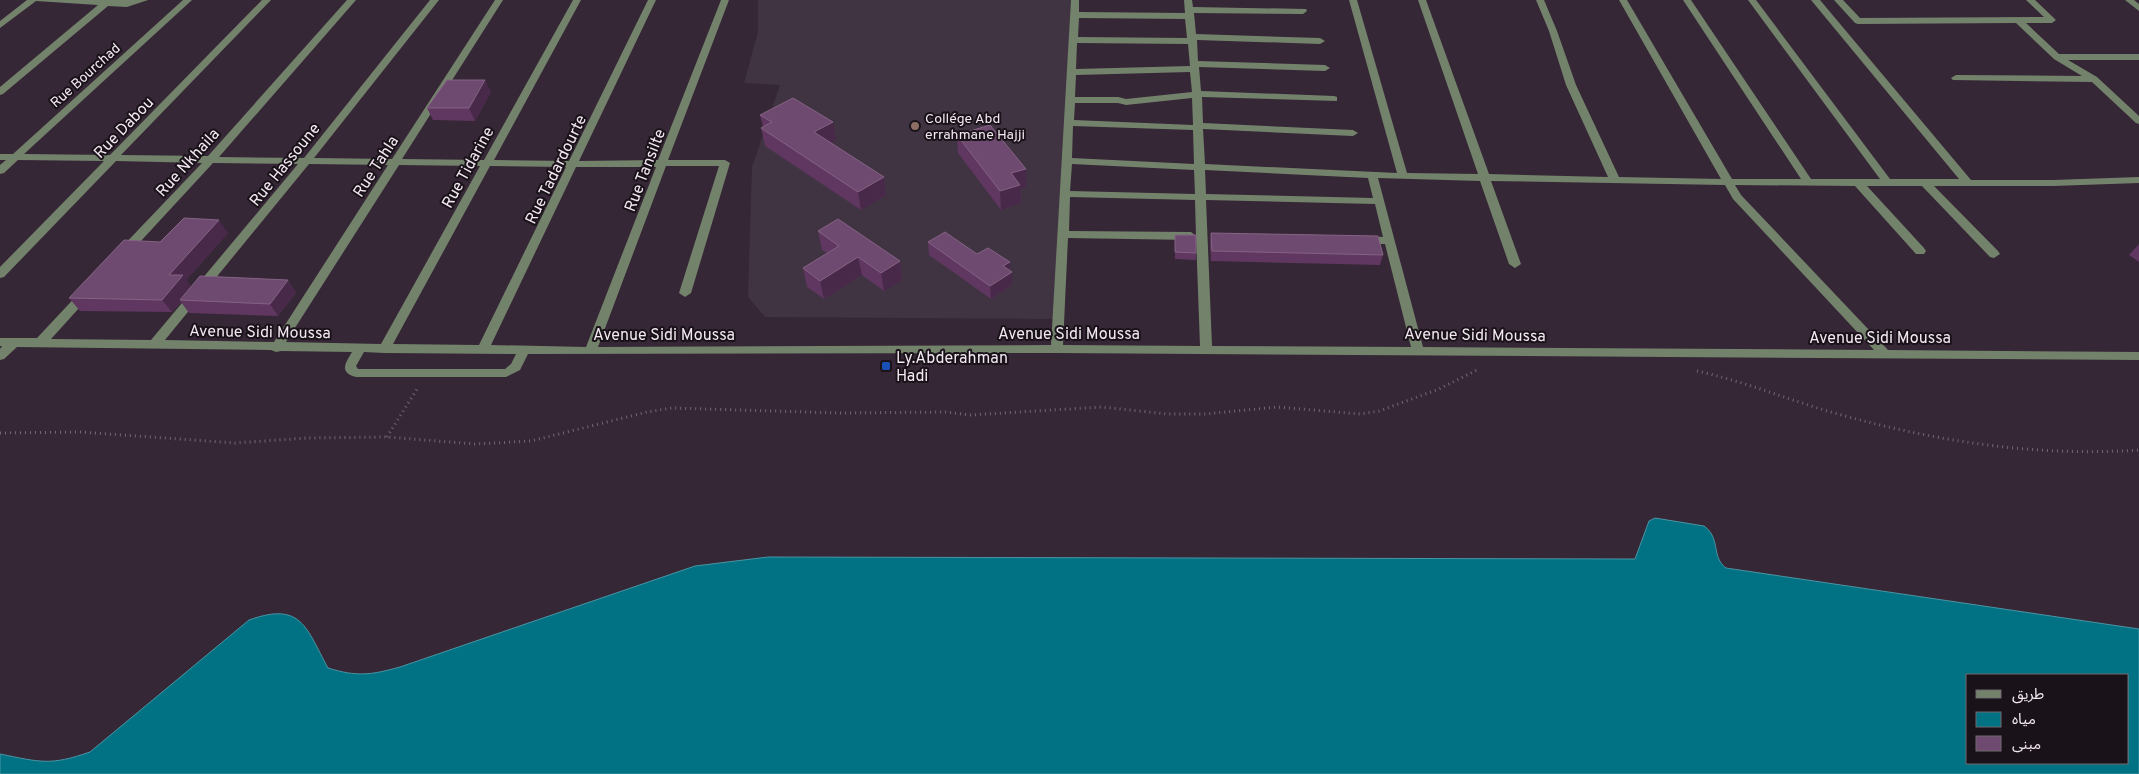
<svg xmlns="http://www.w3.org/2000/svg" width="2139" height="774" font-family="Overpass,'Noto Sans Arabic',sans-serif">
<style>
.education{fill:#403342}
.water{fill:#007283;stroke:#4995a4;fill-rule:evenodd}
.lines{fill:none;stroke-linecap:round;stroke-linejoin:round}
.path{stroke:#746673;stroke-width:3;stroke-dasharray:1 4;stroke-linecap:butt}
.minor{fill:#73826b;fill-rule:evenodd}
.wall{fill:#5f3760}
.shaded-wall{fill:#482949}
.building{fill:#6f4a70;stroke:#846384}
.education-dot{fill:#8d6e63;stroke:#191219;stroke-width:2}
.transit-dot{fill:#1a4fb4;stroke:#191219;stroke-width:2}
.labels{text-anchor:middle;stroke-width:4;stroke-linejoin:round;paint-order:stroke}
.far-street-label{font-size:14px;fill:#f3e8f2;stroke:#191219}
.far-poi-label{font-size:14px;fill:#f3e8f2;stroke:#191219;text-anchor:start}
.street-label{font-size:16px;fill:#f3e8f2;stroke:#191219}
.poi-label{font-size:16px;fill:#f3e8f2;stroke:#191219;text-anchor:start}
</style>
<rect width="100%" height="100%" fill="#362736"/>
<polygon class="education" points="758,0 1071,0 1058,319 765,317 748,297 752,167 780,85 744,83 758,32"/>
<path class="water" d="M1655,518L1704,526C1721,538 1711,557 1726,568L2139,629V774H0V754C40,762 50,766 90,752L249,620C302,601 306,628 328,668C357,677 371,675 400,667L695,566L768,557L1635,559L1649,521ZM1968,675H2128V763H1968Z"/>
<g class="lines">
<g class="path">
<path d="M1697,371C1743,381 1786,399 1831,412C1932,441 2034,457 2139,450"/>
<polyline points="0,433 80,432 235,443 307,438 387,437 475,444 531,441 647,412 672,408 840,413 945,412 970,415 1102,407 1167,414 1205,414 1277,407 1360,414 1379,411 1439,389 1479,369"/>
<polyline points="387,437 417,389"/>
</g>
<g class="minor">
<polygon points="27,0 148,0 127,7 108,6 3,94 0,95 0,87 98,5 36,1 0,28 0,21"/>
<path d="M183,0H192L24,154L110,155L262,0H271L121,155L208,156L347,0H356L219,157L304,158L430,0H439L314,158L392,159L495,0H503L402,159L484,160L573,0H581L494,160L569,161L648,0H656L579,161L658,160L721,0H729L668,160H725L730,163L691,293L685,297L679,293L719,166H666L598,347L1051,345L1071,0H1079V12L1185,13L1184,0H1192L1193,7L1306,9L1307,11L1303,14L1194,13L1196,34L1320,38L1325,41L1320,44L1197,40L1198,61L1325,65L1330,68L1325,71L1199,67L1201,91L1334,96L1337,97V101L1202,97L1203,123L1353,130L1358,133L1353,136L1203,129L1205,164L1397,173L1349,0H1357L1407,173L1478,174L1418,0H1426L1489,174L1608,177L1566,85L1549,31L1536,0H1544L1557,31L1576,85L1619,177L1721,179L1619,0H1627L1732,179H1801L1683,0H1691L1811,179H1880L1748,0H1756L1890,179H1959L1811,0H1820L1971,180H2053L2139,177V183L2053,186H1934L1998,251L2000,254L1994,258L1990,257L1922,186H1867L1924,248L1926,251L1924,254H1916L1855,186L1735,185L1741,195L1888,350L2139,352V360L1057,353L528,354L520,370L506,377H356C339,372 345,364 352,352L281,351L276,352L271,350L17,347L4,359L0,360V349L2,346H0V338H37L82,290H90L92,293L90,296L51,339L151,340L298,164L213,163L128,255H120L118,252L120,249L202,163L116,161L4,277L0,278V267L104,161L18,160L4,173L0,174V165L6,160H0V154H13ZM1079,18L1185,19L1187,38L1078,37ZM1077,43L1188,44L1190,66L1076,69ZM1190,72L1192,92L1126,99L1118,97H1075L1076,75ZM1192,98L1193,125L1074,120L1075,103H1118L1126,105ZM1073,126L1193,130L1194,164L1072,158ZM309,164L388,165L274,342L165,340ZM1072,164L1194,170L1195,194L1070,191ZM399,165L480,166L381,344L286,342ZM490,166L566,167L479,345L393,344ZM576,167H656L586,347L491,345ZM1205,170L1368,178L1373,198L1206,194ZM1378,178L1480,181L1509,264L1515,268L1521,264L1491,181L1725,185L1733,199L1874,350L1423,347ZM1070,197L1195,200L1196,236L1191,232L1069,231ZM1206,200L1375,204L1383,237L1364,236L1358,240L1364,244H1385L1411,347L1212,346ZM1196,236L1200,346L1063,345L1068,238L1191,240ZM364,352L384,353L516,354L511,364L505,369H358L356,366Z"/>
<polygon points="1834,0 1843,0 1860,18 2044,17 2026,0 2035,0 2056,20 2052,23 2026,23 2059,54 2139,54 2139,60 2068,60 2097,77 2139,116 2139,124 2136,123 2092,82 1953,80 1951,78 1956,75 2082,76 2054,59 2016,23 1858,24 1855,23"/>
<polygon points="2125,0 2134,0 2139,4 2139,11"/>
</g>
</g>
<g class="wall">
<polygon points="491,92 475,121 433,120 427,108"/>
<polygon points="760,115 836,140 831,143 884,177 886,195 861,210 765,146 761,128 763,127"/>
<polygon points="957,135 1026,169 1026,187 1020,189 1021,203 1001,210 958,153"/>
<polygon points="818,231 900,261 902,280 884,291 862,275 824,299 807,287 803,268 827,253 822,250"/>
<polygon points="228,233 186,280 191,287 288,280 296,293 278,316 189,313 181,302 172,312 80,311 69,298 160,242"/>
<polygon points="1211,233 1383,255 1380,265 1211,261 1210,243"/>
<polygon points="1175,235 1196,253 1196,260 1175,259"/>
<polygon points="928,242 977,254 1012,272 1012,285 991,299 929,255"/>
<polygon points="2139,244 2139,262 2129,255"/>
</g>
<g class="shaded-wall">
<polygon points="485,80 491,92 475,121 469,108"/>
<polygon points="833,122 836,140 817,151 814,132"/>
<polygon points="1026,169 1026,187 1020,189 1021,203 1001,210 1000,191 1011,173"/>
<polygon points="884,177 886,195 861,210 858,192"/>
<polygon points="219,220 228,233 186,280 192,288 180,300 181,302 172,312 162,300 169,275"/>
<polygon points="858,257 862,275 824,299 820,281"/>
<polygon points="900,261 902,280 884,291 881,273"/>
<polygon points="1010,262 1010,273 1012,272 1012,285 991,299 990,286 1003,266"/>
<polygon points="288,280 296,293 278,316 270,304"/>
</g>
<g class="building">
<polygon points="447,80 485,80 469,108 427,108"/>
<polygon points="793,98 833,122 814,132 884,177 858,192 761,128 772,122 760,115"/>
<polygon points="990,125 1026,169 1011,173 1020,185 1000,191 957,135"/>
<polygon points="184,218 219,220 169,275 183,275 162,300 69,298 124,240 160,242"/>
<polygon points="838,219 900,261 881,273 858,257 820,281 803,268 839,246 818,231"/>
<polygon points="945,232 977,254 988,248 1010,262 1003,266 1012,272 990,286 928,242"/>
<polygon points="1211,233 1378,236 1383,255 1212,251"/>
<polygon points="1175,235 1196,235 1196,253 1175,252"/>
<polygon points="200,276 288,280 270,304 180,300"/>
</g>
<circle class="education-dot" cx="915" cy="126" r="5"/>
<rect class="transit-dot" x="881" y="361" width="10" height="10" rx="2.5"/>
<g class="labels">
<g class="far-street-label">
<text transform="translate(85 75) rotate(-42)" y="5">Rue Bourchad</text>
</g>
<g class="far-poi-label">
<text x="925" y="123">Collége Abd<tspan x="925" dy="16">errahmane Hajji</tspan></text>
</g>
<g class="street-label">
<text transform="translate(123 127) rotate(-46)" y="6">Rue Dabou</text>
<text transform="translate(187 162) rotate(-48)" y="6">Rue Nkhaila</text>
<text transform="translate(284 164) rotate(-51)" y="6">Rue Hassoune</text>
<text transform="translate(375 166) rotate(-57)" y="6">Rue Tahla</text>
<text transform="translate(467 167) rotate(-61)" y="6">Rue Tidarine</text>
<text transform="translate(555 169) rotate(-64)" y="6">Rue Tadardourte</text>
<text transform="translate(644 170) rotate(-69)" y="6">Rue Tansilte</text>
<text transform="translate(260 331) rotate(1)" y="6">Avenue Sidi Moussa</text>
<text x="1069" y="339">Avenue Sidi Moussa</text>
<text x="664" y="340">Avenue Sidi Moussa</text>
<text transform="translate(1475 334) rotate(1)" y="6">Avenue Sidi Moussa</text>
<text x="1880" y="343">Avenue Sidi Moussa</text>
</g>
<g class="poi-label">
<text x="896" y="363">Ly.Abderahman<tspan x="896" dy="18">Hadi</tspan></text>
</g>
</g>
<rect x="1966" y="674" width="162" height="90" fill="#191219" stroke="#706870"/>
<rect x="1976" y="690" width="25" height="8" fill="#73826b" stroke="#706870"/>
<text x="2012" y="699" font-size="15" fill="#f3e8f2">طريق</text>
<rect x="1976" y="712" width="25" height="15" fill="#007283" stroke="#706870"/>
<text x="2012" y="724" font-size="15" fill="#f3e8f2">مياه</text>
<rect x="1976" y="736" width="25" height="15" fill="#6f4a70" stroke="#706870"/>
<text x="2012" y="749" font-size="15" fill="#f3e8f2">مبنى</text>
</svg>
